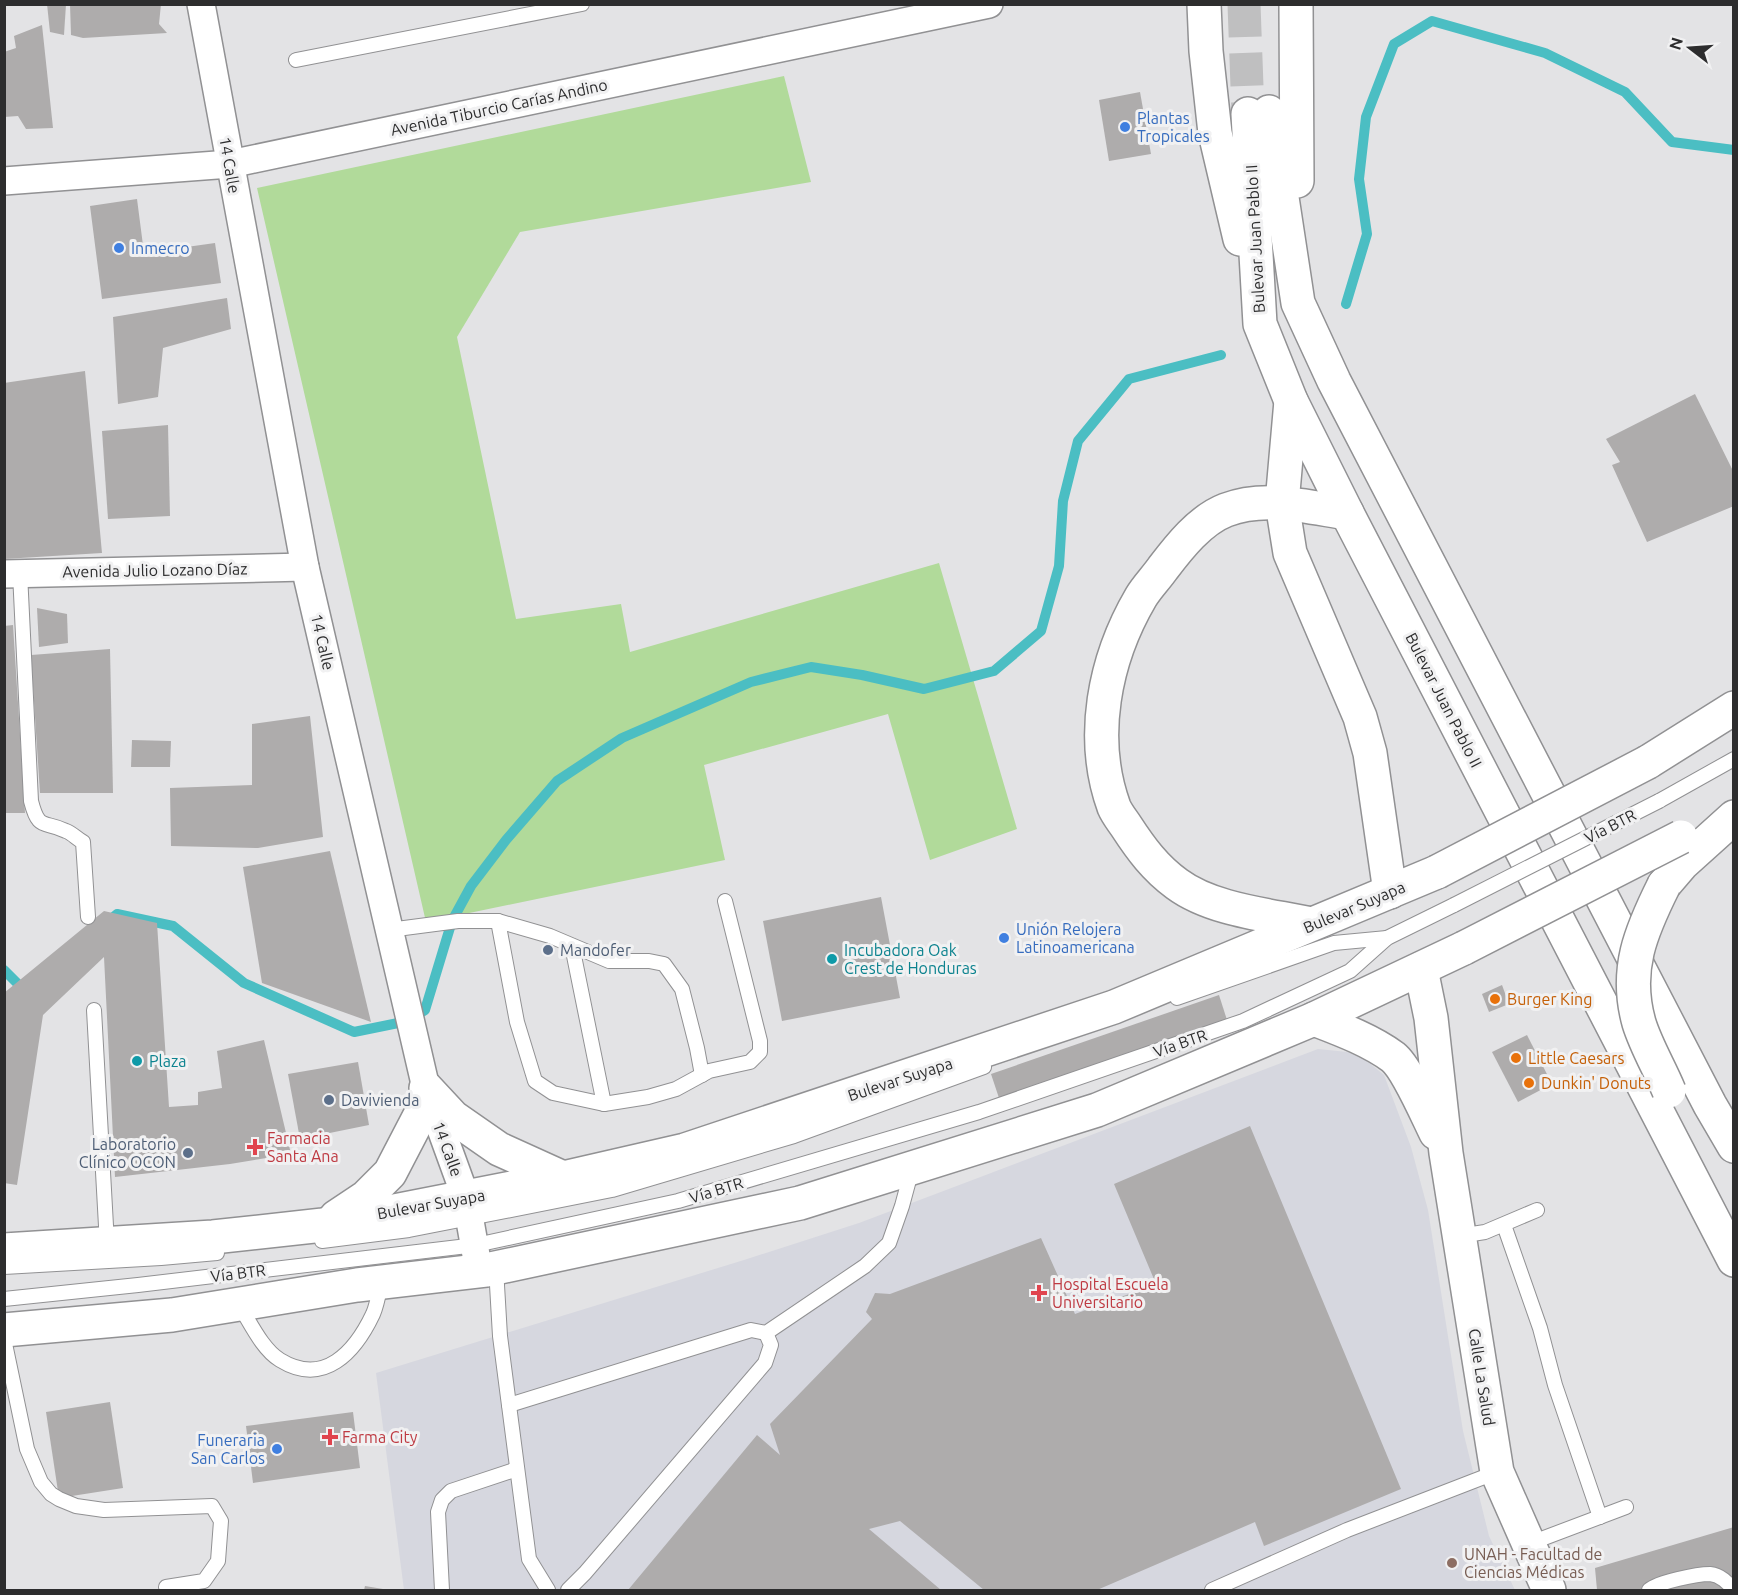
<svg xmlns="http://www.w3.org/2000/svg" width="1738" height="1595" font-family="Ubuntu,sans-serif">
<style>
.built{fill:#d6d7df}
.green{fill:#b1da9a}
.lines{fill:none;stroke-linecap:round;stroke-linejoin:round}
.stream{stroke:#4bbec3;stroke-width:10}
.building{fill:#aeacac}
.primary-tunnel{stroke:#bfbfc0;stroke-width:33;stroke-dasharray:33 16;stroke-linecap:butt}
.service-casing{stroke:#919193;stroke-width:16}
.minor-casing{stroke:#919193;stroke-width:30}
.secondary-casing{stroke:#919193;stroke-width:36}
.primary-casing{stroke:#919193;stroke-width:36}
.service{stroke:#fff;stroke-width:14}
.minor{stroke:#fff;stroke-width:27}
.secondary{stroke:#fff;stroke-width:33}
.primary{stroke:#fff;stroke-width:33}
.service-bridge-casing{stroke:#919193;stroke-width:16;stroke-linecap:butt}
.primary-bridge-casing{stroke:#919193;stroke-width:36;stroke-linecap:butt}
.service-bridge{stroke:#fff;stroke-width:14}
.primary-bridge{stroke:#fff;stroke-width:33}
.shop-dot{fill:#3f7fe0;stroke:#f1f1f2;stroke-width:2}
.service-dot{fill:#5c6f8a;stroke:#f1f1f2;stroke-width:2}
.culture-dot{fill:#0f9aa8;stroke:#f1f1f2;stroke-width:2}
.food-dot{fill:#e8710a;stroke:#f1f1f2;stroke-width:2}
.health-dot{fill:#e0444e;stroke:#f1f1f2;stroke-width:2}
.education-dot{fill:#8d6e63;stroke:#f1f1f2;stroke-width:2}
.labels{text-anchor:middle;stroke-width:6;stroke-linejoin:round;paint-order:stroke}
.street-label{font-size:16px;fill:#2d2d2e;stroke:#f1f1f2}
.shop-label{font-size:16px;fill:#366cbe;stroke:#f1f1f2;text-anchor:start}
.service-label{font-size:16px;fill:#4e5e75;stroke:#f1f1f2;text-anchor:start}
.culture-label{font-size:16px;fill:#0d838f;stroke:#f1f1f2;text-anchor:start}
.food-label{font-size:16px;fill:#c56008;stroke:#f1f1f2;text-anchor:start}
.health-label{font-size:16px;fill:#be3a42;stroke:#f1f1f2;text-anchor:start}
.education-label{font-size:16px;fill:#785e54;stroke:#f1f1f2;text-anchor:start}
</style>
<rect width="100%" height="100%" fill="#e3e3e5"/>
<polygon class="built" points="1318,1049 1357,1053 1384,1075 1411,1147 1428,1210 1463,1431 1489,1536 1515,1590 404,1590 376,1373 744,1260 859,1223"/>
<polygon class="green" points="784,76 811,182 520,232 457,337 516,619 621,604 630,652 939,563 1017,829 930,860 888,714 704,765 725,860 426,922 257,188"/>
<g class="lines">
<g class="stream">
<polyline points="1346,304 1367,234 1359,179 1366,117 1394,44 1432,21 1545,53 1625,92 1672,142 1734,150"/>
<polyline points="106,923 117,914 173,926 244,983 354,1032 408,1021 425,1010 452,921 471,886 506,840 557,781 622,738 751,682 811,667 862,675 924,689 994,671 1041,631 1059,566 1063,501 1078,441 1129,379 1221,355"/>
<polyline points="4,970 25,991"/>
</g>
</g>
<g class="building">
<polygon points="47,4 66,4 64,35 50,32"/>
<polygon points="70,4 161,4 159,24 167,33 83,38 71,35"/>
<polygon points="42,25 53,128 26,129 18,116 4,117 4,52 16,48 14,36"/>
<polygon points="1140,92 1151,154 1109,161 1099,100"/>
<polygon points="137,199 144,253 215,243 221,283 102,299 90,206"/>
<polygon points="227,298 231,329 163,348 158,397 118,404 113,317"/>
<polygon points="85,371 102,553 4,559 4,383"/>
<polygon points="1695,394 1734,473 1734,506 1647,542 1612,465 1620,462 1606,439"/>
<polygon points="168,425 170,516 108,519 102,431"/>
<polygon points="37,608 67,614 68,643 39,647"/>
<polygon points="13,625 25,813 4,813 4,626"/>
<polygon points="110,649 113,793 40,793 31,655"/>
<polygon points="310,716 323,837 258,848 171,846 170,788 252,785 252,724"/>
<polygon points="132,740 171,741 170,767 131,767"/>
<polygon points="330,851 371,1022 262,983 243,867"/>
<polygon points="881,897 900,998 782,1021 763,921"/>
<polygon points="104,911 157,923 169,1107 198,1105 198,1092 222,1088 217,1051 264,1040 291,1154 230,1164 115,1177 104,957 43,1015 17,1185 4,1183 4,993"/>
<polygon points="1502,985 1509,1004 1489,1012 1482,994"/>
<polygon points="1219,995 1227,1020 999,1098 991,1074"/>
<polygon points="1527,1035 1552,1084 1518,1102 1492,1052"/>
<polygon points="358,1062 369,1125 300,1139 288,1074"/>
<polygon points="1250,1126 1401,1489 1264,1546 1255,1522 1097,1590 984,1590 900,1521 869,1529 941,1590 628,1590 757,1435 780,1455 770,1424 872,1319 866,1312 875,1293 890,1294 1041,1238 1075,1314 1156,1284 1114,1184"/>
<polygon points="110,1402 123,1488 59,1498 46,1412"/>
<polygon points="353,1412 360,1468 253,1483 246,1426"/>
<polygon points="1734,1527 1734,1590 1597,1590 1595,1568"/>
<polygon points="365,1586 383,1589 383,1590 364,1590"/>
</g>
<g class="lines">
<polyline class="primary-tunnel" points="1244,4 1248,114"/>
<defs>
<g id="service">
<polyline points="296,60 582,4"/>
<path d="M20,573L31,801C39,832 44,820 66,831C72,833 77,839 83,842L88,917"/>
<polyline points="1659,801 1734,759"/>
<polyline points="498,921 517,1022 535,1081 553,1093 604,1104 648,1097 676,1089 709,1071 750,1062 760,1052 760,1041 725,901"/>
<polyline points="389,930 458,921 498,921 550,936 609,961 649,961 664,964 682,989 697,1048 702,1075"/>
<polyline points="572,946 604,1104"/>
<polyline points="1177,998 1334,943 1387,938"/>
<polyline points="94,1010 107,1244"/>
<polyline points="1504,1225 1540,1328 1555,1385 1600,1517"/>
<polyline points="1459,1236 1485,1232 1537,1210"/>
<polyline points="322,1241 409,1230 612,1190 794,1136 984,1067"/>
<polyline points="4,1267 161,1258 217,1253"/>
<polyline points="496,1268 500,1336 529,1559 548,1590"/>
<polyline points="4,1299 138,1285 476,1245 678,1201 979,1112 1243,1021 1350,971 1387,938 1454,905"/>
<path d="M239,1305C250,1322 262,1349 280,1360C324,1387 355,1352 373,1314C377,1305 379,1293 381,1283"/>
<polyline points="4,1339 27,1449 41,1482 51,1494 59,1499 76,1506 104,1510 212,1506 221,1521 218,1561 204,1581 166,1587"/>
<polyline points="509,1405 751,1330 766,1333 865,1266 889,1243 902,1206 912,1169"/>
<polyline points="1528,1544 1626,1507"/>
<polyline points="442,1590 438,1512 442,1500 451,1491 517,1469"/>
<polyline points="568,1590 585,1573 765,1363 771,1345 766,1333"/>
<polyline points="1212,1590 1347,1530 1497,1472"/>
<path d="M1649,1590C1658,1582 1697,1574 1710,1574C1720,1575 1729,1583 1733,1590"/>
</g>
<g id="minor">
<polyline points="201,4 305,567 426,1088 466,1198 479,1272"/>
<polyline points="4,181 230,164 989,4"/>
<polyline points="4,574 305,567"/>
</g>
<g id="secondary">
<polyline points="1421,969 1431,1018 1446,1153 1497,1472 1549,1590"/>
<path d="M1314,1019C1340,1029 1370,1040 1393,1057C1407,1068 1427,1115 1436,1133"/>
</g>
<g id="primary">
<polyline points="1204,4 1206,51 1215,133 1240,239"/>
<polyline points="1296,4 1297,181"/>
<polyline points="1269,112 1298,303 1334,381 1710,1105 1734,1146"/>
<polyline points="1248,114 1260,324 1291,401 1347,513 1734,1260"/>
<polyline points="1291,401 1282,503 1290,553 1360,717 1370,753 1390,892"/>
<polyline points="1648,762 1734,708"/>
<polyline points="1664,885 1682,864 1734,817"/>
<path d="M1311,924C1269,915 1212,910 1177,884C1155,868 1141,849 1126,826C1122,820 1117,814 1114,807C1089,738 1104,660 1141,597C1147,587 1156,578 1163,568C1179,547 1200,520 1226,510C1265,495 1308,507 1347,513"/>
<polyline points="426,1088 453,1117 499,1149 563,1178"/>
<polyline points="336,1217 366,1197 390,1173 429,1098"/>
<polyline points="4,1250 213,1237 323,1225 563,1178 685,1150 1114,1007 1437,872"/>
<polyline points="4,1330 172,1315 357,1285 486,1270 800,1203 1097,1110 1314,1019 1464,948"/>
</g>
</defs>
<use href="#service" class="service-casing"/>
<use href="#minor" class="minor-casing"/>
<use href="#secondary" class="secondary-casing"/>
<use href="#primary" class="primary-casing"/>
<use href="#service" class="service"/>
<use href="#minor" class="minor"/>
<use href="#secondary" class="secondary"/>
<use href="#primary" class="primary"/>
<defs>
<polyline id="service-bridge" points="1454,905 1659,801"/>
<g id="primary-bridge">
<polyline points="1437,872 1648,762"/>
<path d="M1664,885C1641,931 1624,970 1639,1023C1646,1046 1660,1069 1669,1091"/>
<polyline points="1464,948 1681,837"/>
</g>
</defs>
<use href="#service-bridge" class="service-bridge-casing"/>
<use href="#primary-bridge" class="primary-bridge-casing"/>
<use href="#service-bridge" class="service-bridge"/>
<use href="#primary-bridge" class="primary-bridge"/>
</g>
<g class="shop-dot">
<circle cx="1125" cy="127" r="6"/>
<circle cx="119" cy="248" r="6"/>
<circle cx="1004" cy="938" r="6"/>
<circle cx="277" cy="1449" r="6"/>
</g>
<g class="service-dot">
<circle cx="548" cy="950" r="6"/>
<circle cx="329" cy="1100" r="6"/>
<circle cx="188" cy="1153" r="6"/>
</g>
<g class="culture-dot">
<circle cx="832" cy="959" r="6"/>
<circle cx="137" cy="1061" r="6"/>
</g>
<g class="food-dot">
<circle cx="1495" cy="999" r="6"/>
<circle cx="1516" cy="1058" r="6"/>
<circle cx="1529" cy="1083" r="6"/>
</g>
<g class="health-dot">
<path d="M252 1138h6v6h6v6h-6v6h-6v-6h-6v-6h6z"/>
<path d="M1036 1284h6v6h6v6h-6v6h-6v-6h-6v-6h6z"/>
<path d="M327 1428h6v6h6v6h-6v6h-6v-6h-6v-6h6z"/>
</g>
<circle class="education-dot" cx="1452" cy="1563" r="6"/>
<g class="labels">
<g class="street-label">
<text transform="translate(499 107) rotate(-12)" y="6">Avenida Tiburcio Carías Andino</text>
<text transform="translate(230 165) rotate(80)" y="6">14 Calle</text>
<text transform="translate(1255 239) rotate(-93)" y="6">Bulevar Juan Pablo II</text>
<text transform="translate(155 570) rotate(-1)" y="6">Avenida Julio Lozano Díaz</text>
<text transform="translate(323 642) rotate(77)" y="6">14 Calle</text>
<text transform="translate(1444 700) rotate(63)" y="6">Bulevar Juan Pablo II</text>
<text transform="translate(1610 826) rotate(-27)" y="6">Vía BTR</text>
<text transform="translate(1354 907) rotate(-23)" y="6">Bulevar Suyapa</text>
<text transform="translate(1180 1043) rotate(-19)" y="6">Vía BTR</text>
<text transform="translate(900 1079) rotate(-18)" y="6">Bulevar Suyapa</text>
<text transform="translate(448 1149) rotate(70)" y="6">14 Calle</text>
<text transform="translate(716 1190) rotate(-17)" y="6">Vía BTR</text>
<text transform="translate(431 1204) rotate(-10)" y="6">Bulevar Suyapa</text>
<text transform="translate(238 1273) rotate(-7)" y="6">Vía BTR</text>
<text transform="translate(1482 1377) rotate(81)" y="6">Calle La Salud</text>
</g>
<g class="shop-label">
<text x="1137" y="124">Plantas<tspan x="1137" dy="18">Tropicales</tspan></text>
<text x="131" y="254">Inmecro</text>
<text x="1016" y="935">Unión Relojera<tspan x="1016" dy="18">Latinoamericana</tspan></text>
<text x="265" y="1446" text-anchor="end">Funeraria<tspan x="265" dy="18">San Carlos</tspan></text>
</g>
<g class="service-label">
<text x="560" y="956">Mandofer</text>
<text x="341" y="1106">Davivienda</text>
<text x="176" y="1150" text-anchor="end">Laboratorio<tspan x="176" dy="18">Clínico OCON</tspan></text>
</g>
<g class="culture-label">
<text x="844" y="956">Incubadora Oak<tspan x="844" dy="18">Crest de Honduras</tspan></text>
<text x="149" y="1067">Plaza</text>
</g>
<g class="food-label">
<text x="1507" y="1005">Burger King</text>
<text x="1528" y="1064">Little Caesars</text>
<text x="1541" y="1089">Dunkin' Donuts</text>
</g>
<g class="health-label">
<text x="267" y="1144">Farmacia<tspan x="267" dy="18">Santa Ana</tspan></text>
<text x="1052" y="1290">Hospital Escuela<tspan x="1052" dy="18">Universitario</tspan></text>
<text x="342" y="1443">Farma City</text>
</g>
<g class="education-label">
<text x="1464" y="1560">UNAH - Facultad de<tspan x="1464" dy="18">Ciencias Médicas</tspan></text>
</g>
</g>
<rect width="1738" height="1595" fill="none" stroke="#2d2d2e" stroke-width="12"/>
<g transform="translate(1690 48) rotate(287)" stroke="#f1f1f2" stroke-width="4.5" paint-order="stroke">
<path d="M0-4.5L10 22L0 15L-10 22Z" fill="#2d2d2e"/>
<text y="-9" font-size="16" font-weight="bold" text-anchor="middle" fill="#2d2d2e">N</text>
</g>
</svg>
